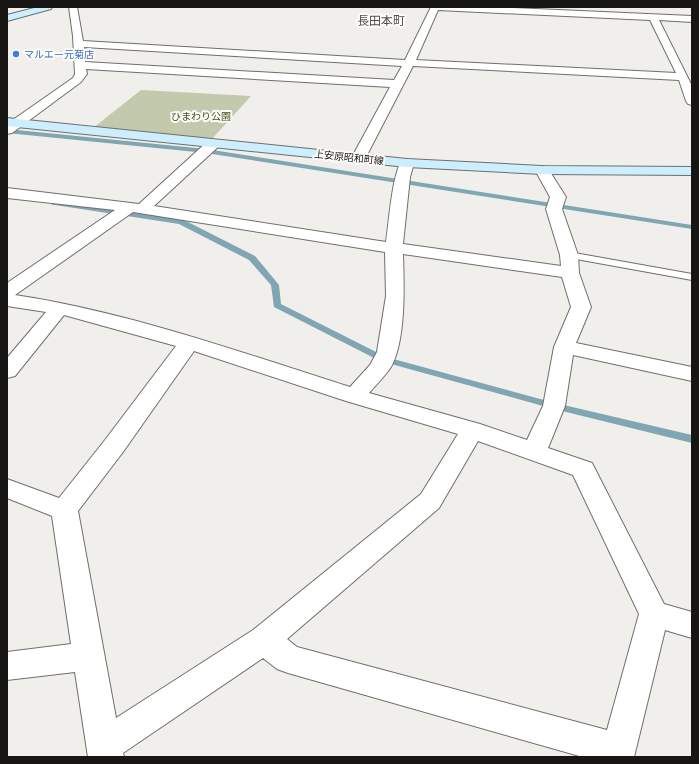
<svg xmlns="http://www.w3.org/2000/svg" width="699" height="764" font-family="Signika,'Noto Sans JP',sans-serif">
<style>
.green{fill:#c2c9ad}
.lines{fill:none;stroke-linecap:round;stroke-linejoin:round}
.stream{fill:#80a6b3;fill-rule:evenodd}
.lane-casing{stroke:#6f6f6b;stroke-width:2}
.street-casing{stroke:#6f6f6b;stroke-width:2}
.secondary-casing{stroke:#6f6f6b;stroke-width:2}
.lane{fill:#fff;fill-rule:evenodd}
.street{fill:#fff;fill-rule:evenodd}
.secondary{fill:#cceefe;fill-rule:evenodd}
.shop-dot{fill:#3f7fe0;stroke:#fdfcf8;stroke-width:1.5}
.labels{text-anchor:middle;stroke-width:4;stroke-linejoin:round;paint-order:stroke}
.far-shop-label{font-size:10px;fill:#366cbe;stroke:#fdfcf8;text-anchor:start}
.far-park-label{font-size:10px;fill:#464f1b;stroke:#fdfcf8}
.far-street-label{font-size:10px;fill:#171615;stroke:#fdfcf8}
.far-quarter-label{font-size:12px;fill:#4f4e4b;stroke:#fdfcf8}
</style>
<rect width="100%" height="100%" fill="#f0efeb"/>
<polygon class="green" points="141,90 251,96 211,140 93,128"/>
<g class="lines">
<g class="stream">
<polygon points="7,129 206,149 692,225 692,229 206,153 7,133"/>
<polygon points="52,201 184,220 255,256 279,285 281,304 386,357 555,403 692,435 692,443 554,409 380,361 274,307 271,285 249,260 179,224 55,205 52,205"/>
</g>
<defs>
<polygon id="lane" points="569,252 692,274 692,280 565,257 563,255 565,253"/>
<g id="street">
<path d="M69,7H77L83,41L405,60L431,7H493L692,16V22L659,20L692,86V105L688,104L686,101L679,80L413,66L366,157L364,160L359,161L354,160L352,157L390,87L86,69L87,74L81,82L12,133L7,134V124L73,78L75,74L73,36ZM438,10L650,20L676,73L416,60ZM84,47L402,66L394,80L85,62Z"/>
<path d="M213,140L218,141L220,144L218,147L154,206L386,242C389,222 392,175 402,160L407,159L412,160L414,163L410,177L403,244L561,266L560,255L546,209L550,197L535,170L537,167L542,166L547,167L566,197L562,209L578,255L579,273L591,307L576,343L692,367V381L573,355L565,406L548,448L592,463L664,604L692,612V638L665,630L634,757H583L288,673L277,669L263,658L123,753L124,757H88L75,672L7,680V652L71,644L52,516L7,498V479L59,498L105,440L176,346L64,315L15,376L7,378V358L46,312L7,306V283L115,210L7,198V188L139,204L208,141ZM133,212L385,252L386,296L377,352L370,365L350,387C240,352 128,312 15,295ZM403,254L562,277L571,307L554,347L543,406L527,440L480,424L369,393C376,385 385,376 391,367C406,340 404,286 403,254ZM194,351L346,401L458,434L421,494L253,630L116,718L78,511L123,452ZM478,441L573,475L639,614L607,730L297,647L287,639L439,508Z"/>
</g>
<g id="secondary">
<polygon points="38,7 52,7 51,9 7,21 7,15"/>
<polygon points="7,118 407,159 542,166 692,167 692,175 542,174 407,167 7,126"/>
</g>
</defs>
<use href="#lane" class="lane-casing"/>
<use href="#street" class="street-casing"/>
<use href="#secondary" class="secondary-casing"/>
<use href="#lane" class="lane"/>
<use href="#street" class="street"/>
<use href="#secondary" class="secondary"/>
</g>
<circle class="shop-dot" cx="16" cy="54" r="4"/>
<g class="labels">
<g class="far-shop-label">
<text x="24" y="58">マルエー元菊店</text>
</g>
<g class="far-park-label">
<text x="201" y="120">ひまわり公園</text>
</g>
<g class="far-street-label">
<text transform="translate(349 157) rotate(6)" y="4">上安原昭和町線</text>
</g>
<g class="far-quarter-label">
<text x="381" y="25">長田本町</text>
</g>
</g>
<rect width="699" height="764" fill="none" stroke="#171615" stroke-width="16"/>
</svg>
